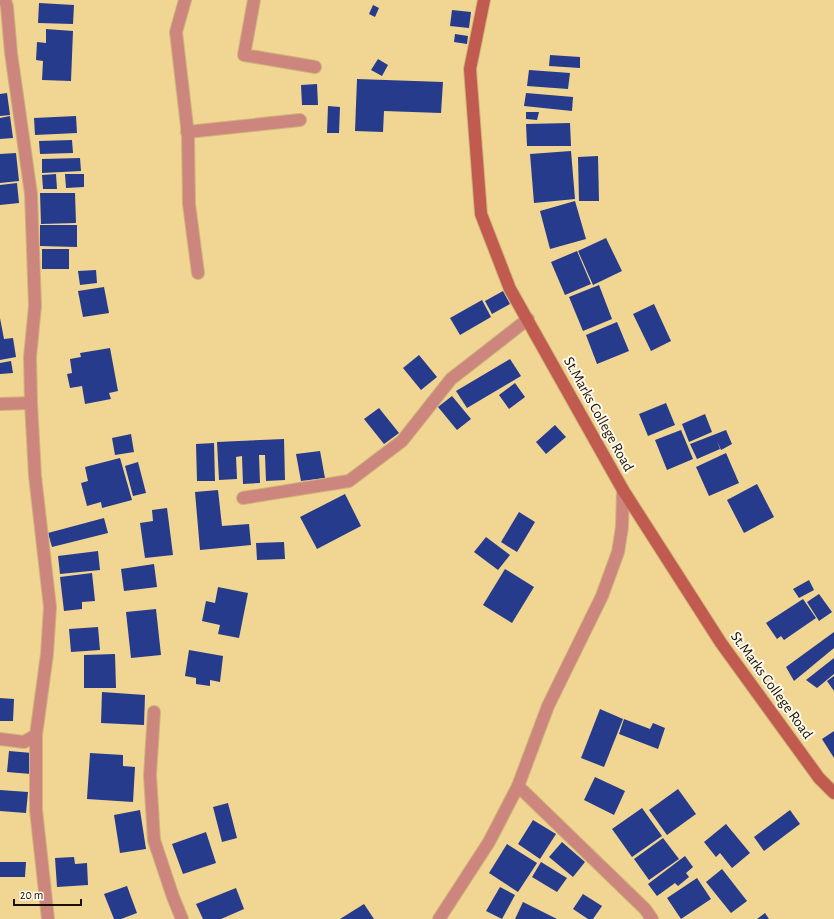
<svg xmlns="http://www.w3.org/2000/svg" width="834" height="919" font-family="'Alegreya Sans',sans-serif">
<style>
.building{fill:#263b8c}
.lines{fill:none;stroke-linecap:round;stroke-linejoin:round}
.street-casing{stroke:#cfb57b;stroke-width:14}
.secondary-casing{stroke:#cfb57b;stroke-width:14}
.street{stroke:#cd867d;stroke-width:12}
.secondary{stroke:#c15b4f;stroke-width:12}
.labels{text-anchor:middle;stroke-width:4;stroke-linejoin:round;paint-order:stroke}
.street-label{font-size:15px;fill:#1a1000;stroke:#fef9ec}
</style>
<rect width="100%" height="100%" fill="#f1d592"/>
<g class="building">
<polygon points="39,3 74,5 73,24 38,23"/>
<polygon points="373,5 379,8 375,17 369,14"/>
<polygon points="452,10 471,12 469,28 450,26"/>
<polygon points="46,29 73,31 71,81 42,80 43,61 36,60 37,42 46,43"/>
<polygon points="455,34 468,36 467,44 454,42"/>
<polygon points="550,55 580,57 580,68 549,66"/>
<polygon points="378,59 388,65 382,76 371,70"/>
<polygon points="529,70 570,73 568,89 527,86"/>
<polygon points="357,79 443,82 441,113 384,111 383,132 355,131"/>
<polygon points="317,84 318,105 302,105 301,85"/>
<polygon points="7,93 10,115 0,116 0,94"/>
<polygon points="526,93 573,97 572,111 524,106"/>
<polygon points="328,106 340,107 339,133 327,133"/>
<polygon points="526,112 539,112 537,120 526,119"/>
<polygon points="10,116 13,138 0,139 0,118"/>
<polygon points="76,116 77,133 35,135 34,118"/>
<polygon points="570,123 571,146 527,146 526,124"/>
<polygon points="72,140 73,153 40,154 39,141"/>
<polygon points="571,151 575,199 534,203 530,154"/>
<polygon points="16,153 19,181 0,183 0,154"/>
<polygon points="598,156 599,201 579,201 578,157"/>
<polygon points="80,158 81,171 42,173 42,159"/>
<polygon points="56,174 57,189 43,189 42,175"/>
<polygon points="65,174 84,174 84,187 66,188"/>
<polygon points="17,183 19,203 0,205 0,185"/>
<polygon points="40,193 75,193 76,223 41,224"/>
<polygon points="575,201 586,239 550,249 540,211"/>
<polygon points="40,225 77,225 77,247 40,246"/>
<polygon points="606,238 622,271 593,285 578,251"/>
<rect x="42" y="249" width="27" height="20"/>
<polygon points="577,251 591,284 565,295 551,262"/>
<polygon points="96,270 97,283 80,285 78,271"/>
<polygon points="599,285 612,319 583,331 569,297"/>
<polygon points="104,287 109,313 83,317 78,291"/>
<polygon points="503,291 510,304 492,314 485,301"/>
<polygon points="482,300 491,317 460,335 450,318"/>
<polygon points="654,304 671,341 651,351 633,314"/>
<polygon points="0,318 4,339 13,338 16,357 0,360"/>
<polygon points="617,322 629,351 597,364 586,335"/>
<polygon points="110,348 118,391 109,393 111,399 85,404 82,386 70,388 67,374 72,373 70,359 81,357 80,353"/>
<polygon points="419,355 437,377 421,390 403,368"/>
<polygon points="510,359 521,376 467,408 456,391"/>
<polygon points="11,361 13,373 0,374 0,363"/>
<polygon points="515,383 525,397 509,409 499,395"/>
<polygon points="452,396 471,419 457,430 438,407"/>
<polygon points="666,403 675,425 648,436 639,414"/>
<polygon points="379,408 399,433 384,444 364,419"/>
<polygon points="705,414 712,432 689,442 682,424"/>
<polygon points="555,425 566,437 546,454 536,442"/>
<polygon points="681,430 693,459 667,470 655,440"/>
<polygon points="726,430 732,444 721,450 717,441 720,449 697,459 690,444"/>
<polygon points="131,434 134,452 115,455 112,438"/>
<polygon points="284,439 285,480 266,481 265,455 259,455 260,483 243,484 242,456 236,457 237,479 219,480 217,442"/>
<polygon points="214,443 215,481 197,481 196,444"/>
<polygon points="320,451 325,478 301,481 296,454"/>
<polygon points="726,453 739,483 709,496 696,467"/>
<polygon points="120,458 132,500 102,508 101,502 87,506 81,483 88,481 85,467"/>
<polygon points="138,462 146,493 133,496 125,466"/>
<polygon points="757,484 774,517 744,533 727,500"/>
<polygon points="218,490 222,526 249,524 251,545 200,550 195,492"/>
<polygon points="345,494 361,526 317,549 300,517"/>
<polygon points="167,508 173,555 145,558 140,523 153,521 152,510"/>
<polygon points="519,512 535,522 517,552 501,542"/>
<polygon points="104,518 108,533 52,547 48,533"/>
<polygon points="486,537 510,555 498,570 474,552"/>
<polygon points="284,542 285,559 257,560 256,543"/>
<polygon points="98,551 100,570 60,574 58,556"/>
<polygon points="154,564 157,587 124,591 121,569"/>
<polygon points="505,569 534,587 512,623 483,605"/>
<polygon points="92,573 95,601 82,602 82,609 64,611 60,577"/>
<polygon points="809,580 814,590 799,598 793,589"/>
<polygon points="218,587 248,593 239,638 218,634 220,625 202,621 206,601 215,603"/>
<polygon points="819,594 832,612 819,621 807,602"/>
<polygon points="803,599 816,618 784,640 781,636 777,639 766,623"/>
<polygon points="156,609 161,655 131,658 126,612"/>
<polygon points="98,627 100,650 71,652 69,629"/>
<polygon points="834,632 834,648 794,681 786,667"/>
<polygon points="189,650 223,656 220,682 210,680 210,686 196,684 196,678 185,676"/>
<polygon points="115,654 116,688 84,688 84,655"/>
<polygon points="834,658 834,674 817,688 806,680"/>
<polygon points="834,676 834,691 827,681"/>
<polygon points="102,692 145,695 144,725 101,723"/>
<polygon points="0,698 14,699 13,721 0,721"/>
<polygon points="600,709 623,719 604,767 581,758"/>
<polygon points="624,719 650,729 653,723 665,728 658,749 619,734"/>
<polygon points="834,731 834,758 822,739"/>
<polygon points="9,751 32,753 31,774 7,772"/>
<polygon points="90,753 123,755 123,766 135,767 133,802 87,799"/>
<polygon points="595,777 625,791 614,815 584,800"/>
<polygon points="678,789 696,814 667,835 649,810"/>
<polygon points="0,790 28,792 26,813 0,811"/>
<polygon points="228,803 237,838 222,842 213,807"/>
<polygon points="642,808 662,836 632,857 612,829"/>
<polygon points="140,810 146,849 120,853 114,815"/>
<polygon points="790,810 800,824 764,851 754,837"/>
<polygon points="533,820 556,834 540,859 518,844"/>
<polygon points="726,824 750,853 732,868 720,853 716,857 704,842"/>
<polygon points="206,832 216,863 183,874 172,844"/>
<polygon points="663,838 679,859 649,880 634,859"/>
<polygon points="562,842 585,862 573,877 549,857"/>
<polygon points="507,844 537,863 518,892 489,873"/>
<polygon points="685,856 693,867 686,873 689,877 678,886 675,883 657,896 648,884"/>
<polygon points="74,857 75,864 87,863 88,885 57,887 55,858"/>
<polygon points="0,862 26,862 25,877 0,877"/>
<polygon points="541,862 567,878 557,892 532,877"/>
<polygon points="722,869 747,901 731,913 706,882"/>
<polygon points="697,878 711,899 681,919 667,898"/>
<polygon points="127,886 137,913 121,919 114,919 104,894"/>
<polygon points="500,887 515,895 502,919 486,911"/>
<polygon points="236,888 244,909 221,919 203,919 196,904"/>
<polygon points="583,894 602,906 593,919 588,919 573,909"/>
<polygon points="523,902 557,919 515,919"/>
<polygon points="364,904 374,919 340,919"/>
<polygon points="765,913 769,919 757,919"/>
</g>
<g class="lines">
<defs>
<g id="street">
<polyline points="185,0 176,32 188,135 189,204 198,273"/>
<polyline points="254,0 244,55 315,67"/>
<polyline points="187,132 300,120"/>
<polyline points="0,404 31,403"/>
<polyline points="243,498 349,481 402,441 451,379 528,319"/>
<polyline points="154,712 150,775 154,840 173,897 182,919"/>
<polyline points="36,735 36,810 48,919"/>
<polyline points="0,739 24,742 36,735 47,654 50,607 35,476 31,403 30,357 35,306 31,194 11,53 7,7 5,0"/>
<polyline points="518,786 645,909 652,919"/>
<polyline points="439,919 489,842 518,786 548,706 602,596 618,552 622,527 623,490"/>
</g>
<polyline id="secondary" points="484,0 470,69 481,214 510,289 623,490 721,643 819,778 834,793"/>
</defs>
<use href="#street" class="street-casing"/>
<use href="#secondary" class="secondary-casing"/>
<use href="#street" class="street"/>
<use href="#secondary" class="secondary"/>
</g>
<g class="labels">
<g class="street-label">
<text transform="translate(599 414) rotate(61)" y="5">St.Marks College Road</text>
<text transform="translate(772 685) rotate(54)" y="5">St.Marks College Road</text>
</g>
</g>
<path d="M14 899v6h67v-6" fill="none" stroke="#1a1000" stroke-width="2"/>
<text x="20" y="899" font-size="12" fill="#1a1000" stroke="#fef9ec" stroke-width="3" paint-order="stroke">20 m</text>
</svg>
